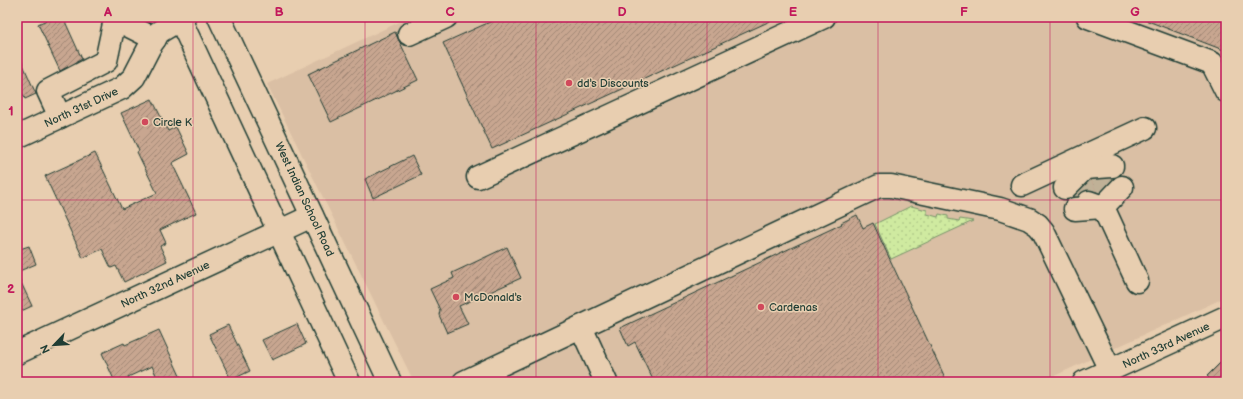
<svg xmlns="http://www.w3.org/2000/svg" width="1243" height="399" font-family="'Balsamiq Sans',sans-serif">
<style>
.built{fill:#dabfa4}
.grass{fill:url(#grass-dots);stroke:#77946a}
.building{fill:url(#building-hatch);stroke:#1f3d34}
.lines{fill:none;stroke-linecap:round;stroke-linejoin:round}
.minor-tunnel{stroke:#c0b197;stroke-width:22;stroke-dasharray:22 11;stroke-linecap:butt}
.minor-casing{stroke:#1f3d34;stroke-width:25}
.major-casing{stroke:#1f3d34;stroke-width:25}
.minor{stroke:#e8ceb0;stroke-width:22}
.major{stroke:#e8ceb0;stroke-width:22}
.grid{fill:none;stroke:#c2185b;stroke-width:1;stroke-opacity:0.55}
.poi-dot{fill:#d1495b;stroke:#e8ceb0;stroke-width:1.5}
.labels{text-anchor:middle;stroke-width:3;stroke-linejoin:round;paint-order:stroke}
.poi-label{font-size:11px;fill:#1f3d34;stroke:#e8ceb0;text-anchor:start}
.street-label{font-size:11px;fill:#1f3d34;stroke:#e8ceb0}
.neatline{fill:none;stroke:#c2185b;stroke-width:1.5}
.grid-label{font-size:13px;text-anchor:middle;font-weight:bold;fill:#c2185b}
</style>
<defs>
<pattern id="grass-dots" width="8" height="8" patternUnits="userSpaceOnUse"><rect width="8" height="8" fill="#cfeaa0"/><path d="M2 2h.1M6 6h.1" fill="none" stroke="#b1ca8a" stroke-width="1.8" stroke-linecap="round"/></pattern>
<pattern id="building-hatch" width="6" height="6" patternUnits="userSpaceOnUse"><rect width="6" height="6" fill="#c8a690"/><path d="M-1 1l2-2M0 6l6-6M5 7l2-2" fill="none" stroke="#a28876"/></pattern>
</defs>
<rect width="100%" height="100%" fill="#e8ceb0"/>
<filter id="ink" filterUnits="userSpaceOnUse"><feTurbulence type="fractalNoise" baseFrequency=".025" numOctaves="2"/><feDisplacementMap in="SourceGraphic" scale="8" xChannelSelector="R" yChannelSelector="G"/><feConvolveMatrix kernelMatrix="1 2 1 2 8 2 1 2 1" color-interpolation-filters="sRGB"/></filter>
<g filter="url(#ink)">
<polygon class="built" points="410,17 1226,17 1226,297 1041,382 414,382 267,84"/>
<polygon class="grass" points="911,206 927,210 927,214 938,217 939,214 948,216 948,219 959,221 960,219 973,221 891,259 875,224"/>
<g class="building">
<polygon points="53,17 63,17 82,59 60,71 38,24"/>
<polygon points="501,17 779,17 492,149 443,43"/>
<polygon points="1140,17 1226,17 1226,51 1140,18"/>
<polygon points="395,32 418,80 331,122 308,74"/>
<polygon points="17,51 36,94 25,99 17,81"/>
<polygon points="152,99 168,131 176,127 189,154 172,163 196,213 160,230 166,243 160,246 167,261 124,282 116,266 111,268 102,249 83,258 45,176 95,153 122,209 157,193 137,152 139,151 121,113"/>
<polygon points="412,156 421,175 373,198 365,179"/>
<polygon points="1113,178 1100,192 1087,190 1081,192 1078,196 1074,197 1091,180"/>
<polygon points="857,215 863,228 873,223 947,382 654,382 635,342 628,346 620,328 842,224 841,223"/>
<polygon points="29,246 36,264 17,272 17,250"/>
<polygon points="507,247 521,278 459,306 468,324 447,333 439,315 440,310 430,289 454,278 452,273"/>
<polygon points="17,274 32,306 17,313"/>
<polygon points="297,324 306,344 272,360 262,340"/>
<polygon points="228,325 250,371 231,380 209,334"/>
<polygon points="159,330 181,378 172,382 159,382 152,366 128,377 130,382 115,382 102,353 124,343 125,345"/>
<polygon points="1226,357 1226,382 1213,382 1207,376"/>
</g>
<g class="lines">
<g class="minor-tunnel">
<polyline points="1100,172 1109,193"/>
<polyline points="1079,181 1089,202"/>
</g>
<defs>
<g id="minor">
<polyline points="1088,17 1212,63 1226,91"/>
<polyline points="409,34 446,17"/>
<polyline points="60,117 48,91 106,61 115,19 155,39"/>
<polyline points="17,137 122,88 134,77 149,48 159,32 184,17"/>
<polyline points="478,177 824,17"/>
<polyline points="1022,185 1145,128"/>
<polyline points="1065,188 1085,168 1112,166"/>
<polyline points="1089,202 1103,207 1137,281"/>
<polyline points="1075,209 1103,207 1122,187"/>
<polyline points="581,327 606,382"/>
<polyline points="17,353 312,216"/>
<polyline points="464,382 879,186 891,186 1000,209 1029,219 1038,225 1043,231 1110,370"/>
<polyline points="1084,382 1226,317"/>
</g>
<g id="major">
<polyline points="179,17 349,382"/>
<polyline points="219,17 390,382"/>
</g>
</defs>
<use href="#minor" class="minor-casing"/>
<use href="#major" class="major-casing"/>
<use href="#minor" class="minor"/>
<use href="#major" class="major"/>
</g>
</g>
<path class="grid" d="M193,17V382M365,17V382M536,17V382M707,17V382M878,17V382M1050,17V382M17,200H1226"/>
<g class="poi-dot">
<circle cx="569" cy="83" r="4"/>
<circle cx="145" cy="122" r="4"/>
<circle cx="456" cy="297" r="4"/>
<circle cx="761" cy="307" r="4"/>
</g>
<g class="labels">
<g class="poi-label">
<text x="577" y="87">dd's Discounts</text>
<text x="153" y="126">Circle K</text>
<text x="464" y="301">McDonald's</text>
<text x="769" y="311">Cardenas</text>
</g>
<g class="street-label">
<text transform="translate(81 107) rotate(-25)" y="4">North 31st Drive</text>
<text transform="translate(305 199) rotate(65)" y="4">West Indian School Road</text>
<text transform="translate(165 284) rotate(-25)" y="4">North 32nd Avenue</text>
<text transform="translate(1166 345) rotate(-25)" y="4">North 33rd Avenue</text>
</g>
</g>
<rect width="1243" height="399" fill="none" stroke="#e8ceb0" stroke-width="44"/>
<g transform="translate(54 345) rotate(245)" stroke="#e8ceb0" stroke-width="3" paint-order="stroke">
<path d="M0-3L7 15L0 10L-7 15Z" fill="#1f3d34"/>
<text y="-6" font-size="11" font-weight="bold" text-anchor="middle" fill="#1f3d34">N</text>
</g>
<rect x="22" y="22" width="1199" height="355" class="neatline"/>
<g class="grid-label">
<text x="108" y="16">A</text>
<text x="279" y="16">B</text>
<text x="450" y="16">C</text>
<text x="622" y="16">D</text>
<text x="793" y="16">E</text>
<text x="964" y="16">F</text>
<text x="1135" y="16">G</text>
<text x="11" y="115">1</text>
<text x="11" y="293">2</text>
</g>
</svg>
